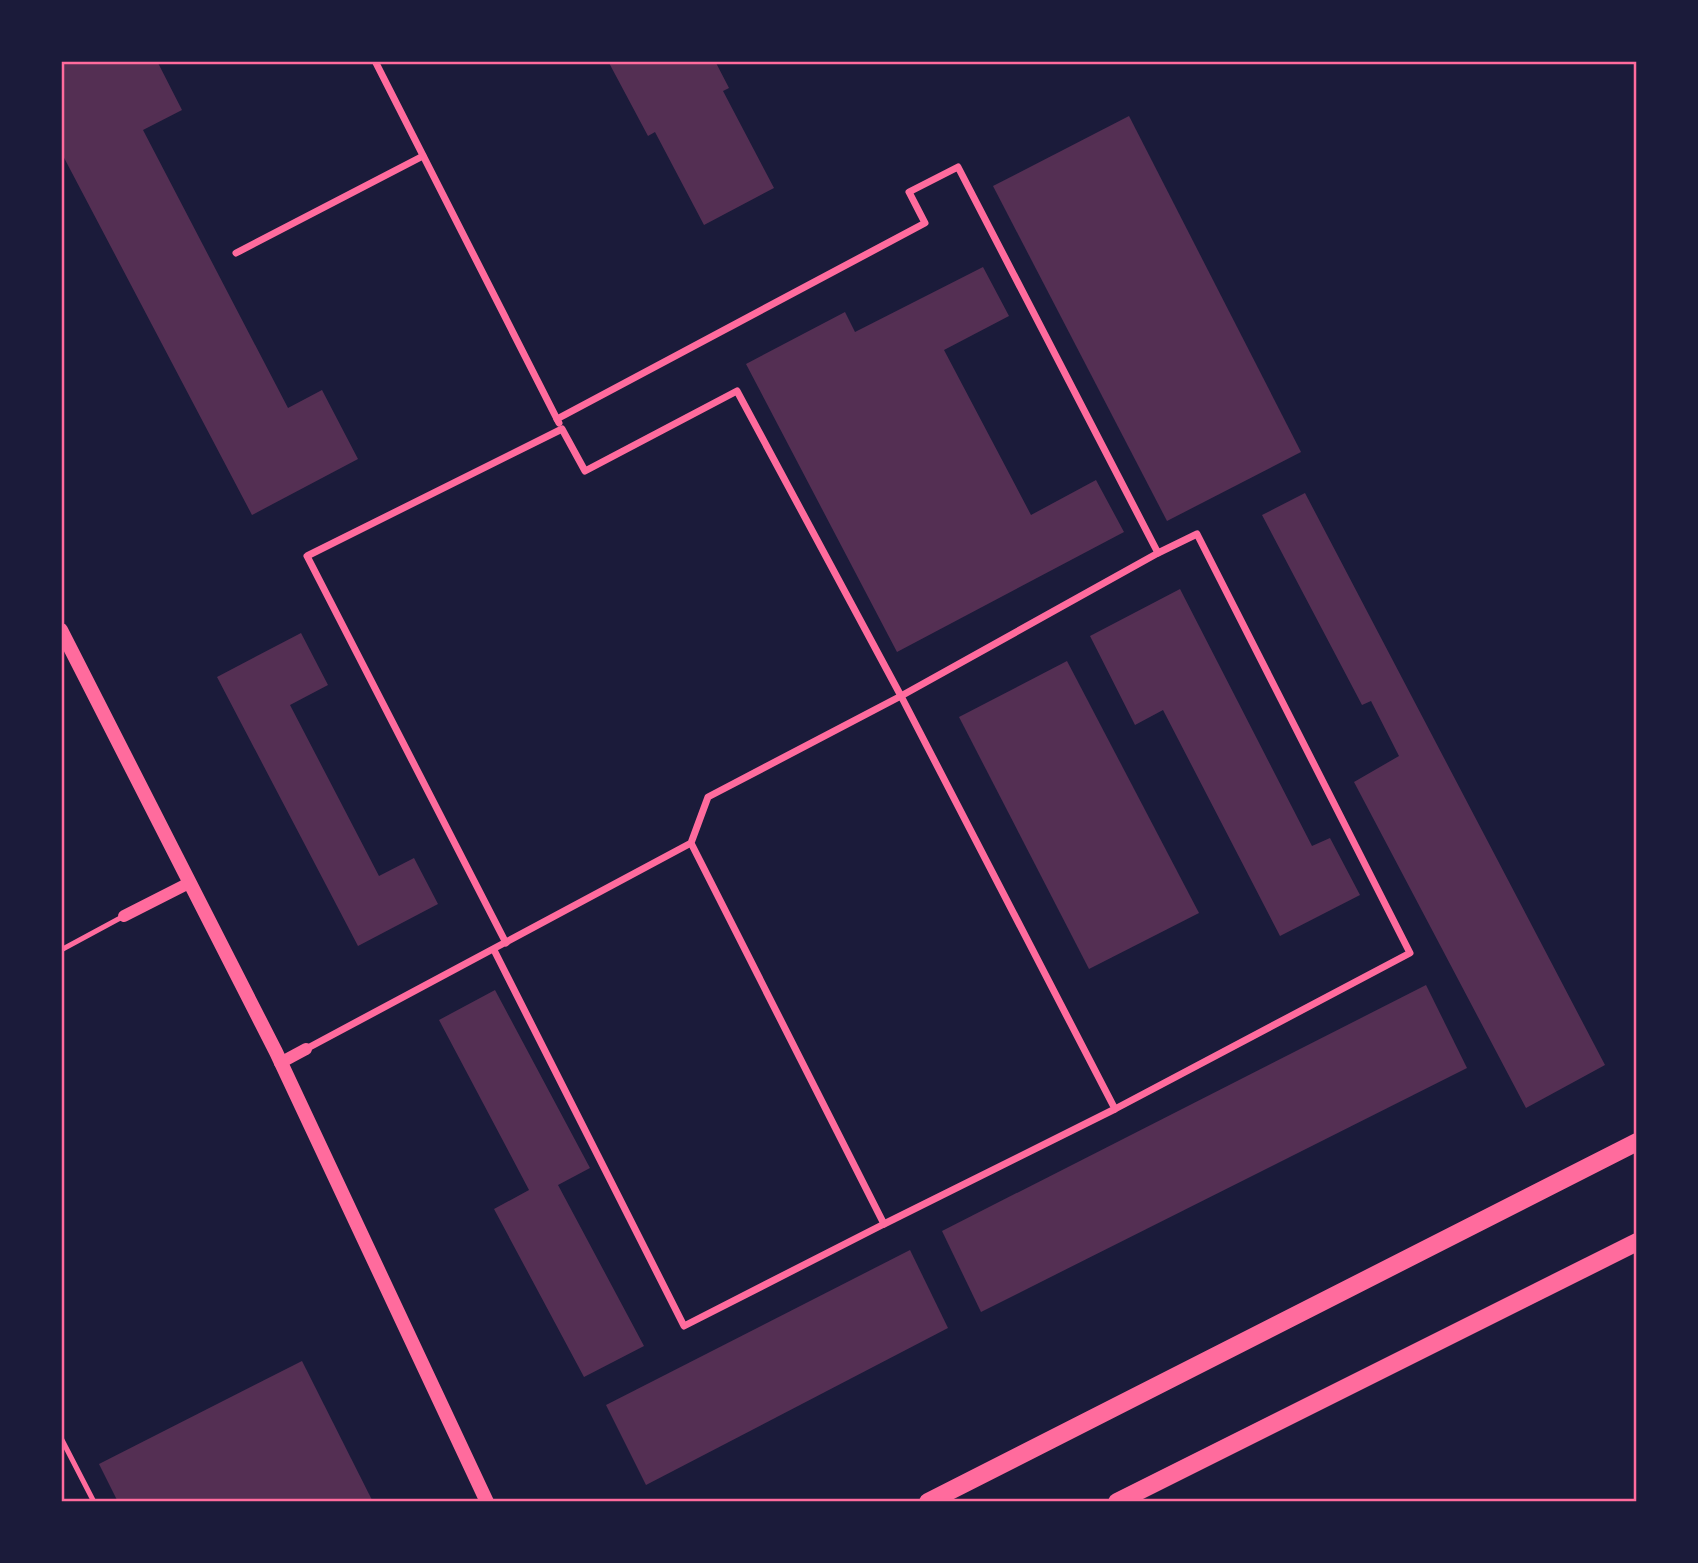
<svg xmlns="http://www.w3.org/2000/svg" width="1698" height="1563" font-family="'Sofia Sans Condensed',sans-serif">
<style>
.building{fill:#542f53}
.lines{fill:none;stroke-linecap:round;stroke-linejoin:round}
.service{stroke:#ff6b9d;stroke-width:5}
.minor{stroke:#ff6b9d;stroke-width:7}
.tertiary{stroke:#ff6b9d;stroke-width:12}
.secondary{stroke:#ff6b9d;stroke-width:14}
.primary{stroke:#ff6b9d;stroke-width:18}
.neatline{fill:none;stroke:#ff6b9d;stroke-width:2.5}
</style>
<rect width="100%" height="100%" fill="#1b1b3a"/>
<g class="building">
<polygon points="67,61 157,61 182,110 143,130 288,408 322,390 358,459 252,515 61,152 61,64"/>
<polygon points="608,61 715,61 729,88 723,91 774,188 704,225 655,132 648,136"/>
<polygon points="1129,116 1301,452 1167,521 993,186"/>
<polygon points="983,267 1009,316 944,350 1031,515 1096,480 1124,532 897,652 746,364 845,312 855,332"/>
<polygon points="1305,493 1605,1065 1526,1108 1354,782 1399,756 1371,701 1362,705 1262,515"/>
<polygon points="1180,589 1312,846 1330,838 1360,895 1280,936 1163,710 1135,725 1090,636"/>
<polygon points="301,633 328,685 290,705 379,876 414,858 438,904 358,946 217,677"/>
<polygon points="1067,661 1199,913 1089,969 959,717"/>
<polygon points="1426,985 1467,1068 981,1312 942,1231"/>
<polygon points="495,990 590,1168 558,1185 644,1346 584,1377 494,1209 529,1190 439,1020"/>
<polygon points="910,1250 948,1328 646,1485 606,1405"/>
<polygon points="302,1361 373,1502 118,1502 99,1464"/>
</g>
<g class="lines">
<g class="service">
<polyline points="61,950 124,916"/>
<polyline points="61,1438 94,1502"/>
</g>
<g class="minor">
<polyline points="375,61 559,423"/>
<polyline points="236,253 423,156"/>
<polyline points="557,419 925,223 909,192 958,167 1158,553 1197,534 1410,953 1115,1109"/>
<polyline points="506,943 307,556 562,429 585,471 737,391 901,696 1158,553"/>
<polyline points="494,950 684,1326 884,1224"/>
<polyline points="306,1049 691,843 708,797 901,696 1115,1109 884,1224 691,843"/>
</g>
<g class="tertiary">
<polyline points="124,916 189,883"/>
<polyline points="280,1063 306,1049"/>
</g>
<polyline class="secondary" points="61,630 276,1052 487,1502"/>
<g class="primary">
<polyline points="928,1502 1637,1142"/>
<polyline points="1117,1502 1637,1242"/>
</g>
</g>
<rect width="1698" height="1563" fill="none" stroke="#1b1b3a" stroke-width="126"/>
<rect x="63" y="63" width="1572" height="1437" class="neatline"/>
</svg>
